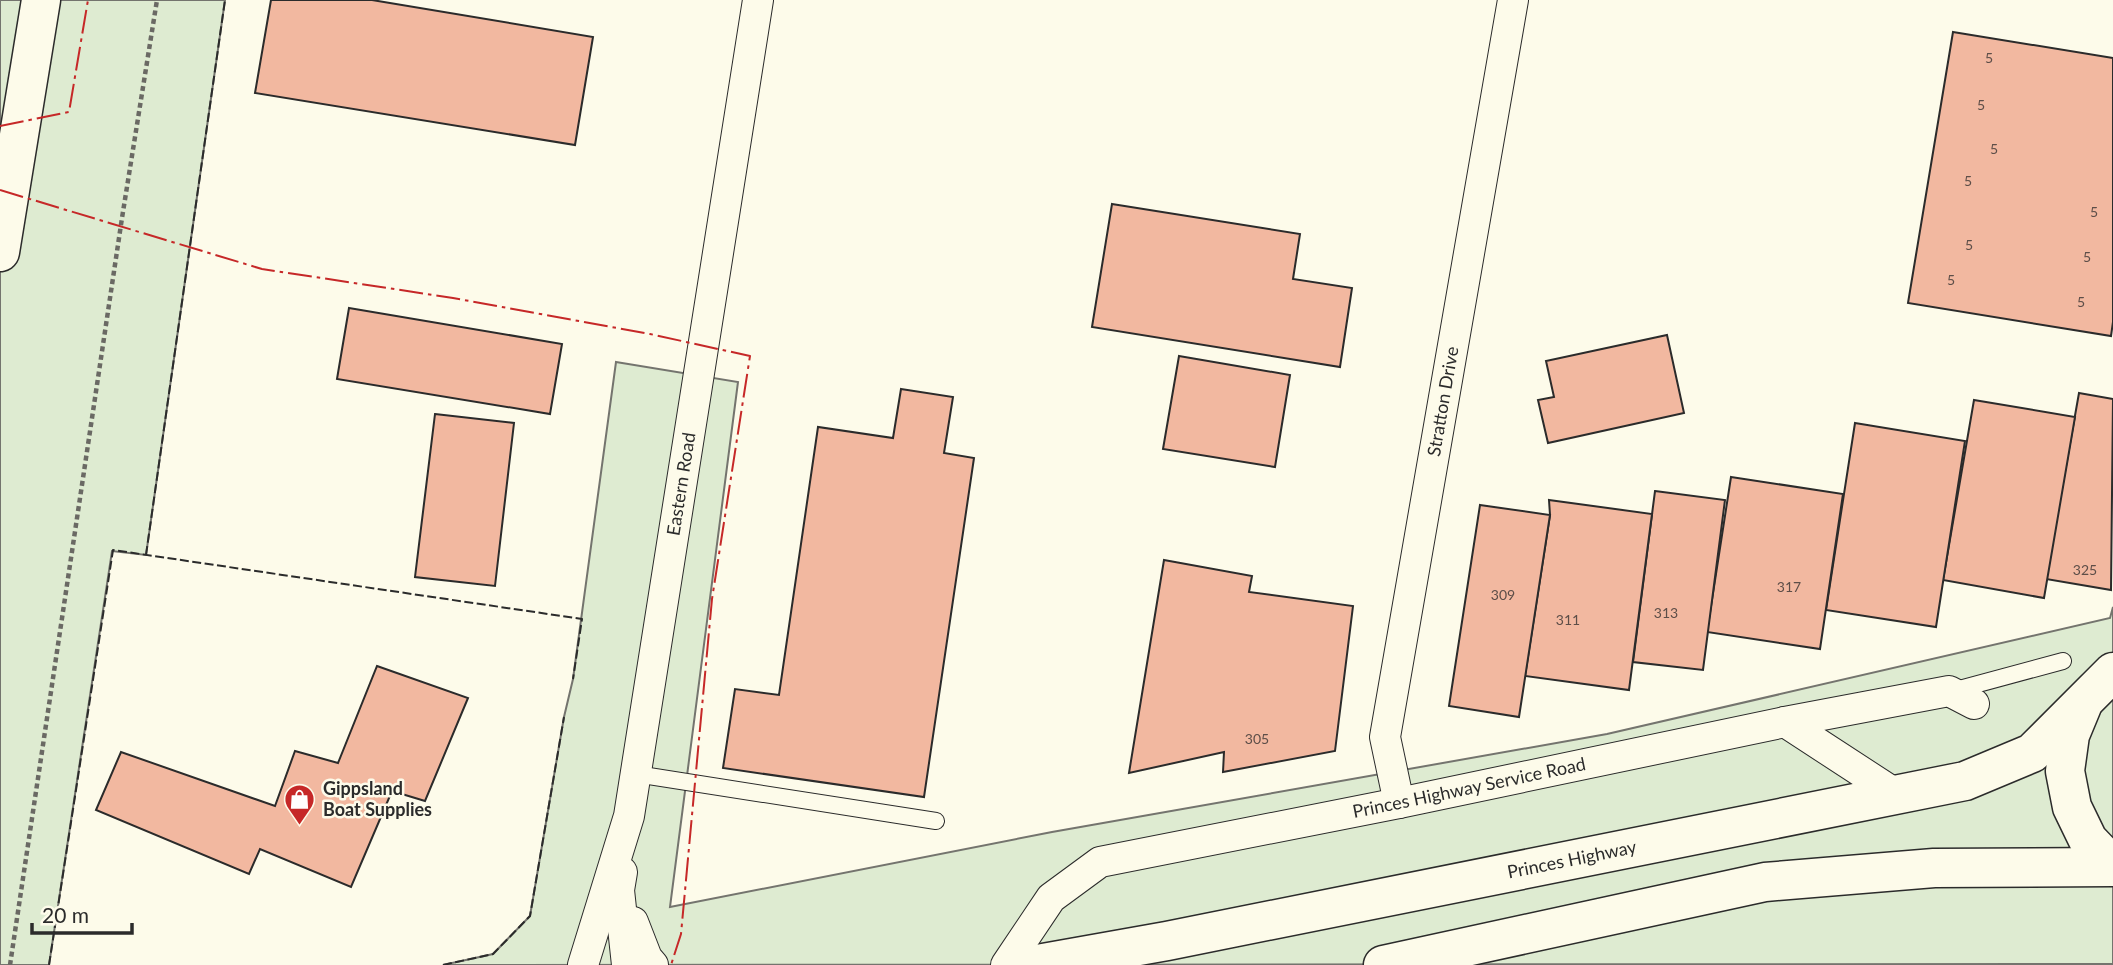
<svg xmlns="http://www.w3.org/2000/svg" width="2113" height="965" font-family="Lato,sans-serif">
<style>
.green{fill:#deebd1;stroke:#74746e;stroke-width:2}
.building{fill:#f2b8a0;stroke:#2b2b2b;stroke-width:2}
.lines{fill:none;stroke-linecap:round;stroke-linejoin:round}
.service-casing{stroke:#2b2b2b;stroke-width:18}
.minor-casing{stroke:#2b2b2b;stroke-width:32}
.secondary-casing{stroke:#2b2b2b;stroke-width:41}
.trunk-casing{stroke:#2b2b2b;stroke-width:41}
.path{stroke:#6a6964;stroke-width:4.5;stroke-dasharray:5 3.5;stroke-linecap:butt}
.service{stroke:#fdfbea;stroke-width:16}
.minor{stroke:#fdfbea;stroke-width:30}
.secondary{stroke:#fdfbea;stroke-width:38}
.trunk{stroke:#fdfbea;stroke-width:38}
.fence{stroke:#2b2b2b;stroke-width:2;stroke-dasharray:9 3.5;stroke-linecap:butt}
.power{stroke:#c62828;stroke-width:2;stroke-dasharray:24 5 3.5 5;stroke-linecap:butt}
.labels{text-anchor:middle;stroke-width:5;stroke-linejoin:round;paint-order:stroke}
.number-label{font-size:14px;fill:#5d4e48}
.street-label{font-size:18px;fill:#2b2b2b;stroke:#fdfbea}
.poi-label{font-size:18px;font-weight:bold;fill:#2b2b2b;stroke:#fdfbea;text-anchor:start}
</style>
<rect width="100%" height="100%" fill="#fdfbea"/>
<g class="green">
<polygon points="0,0 225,0 146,555 112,551 49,965 0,965"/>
<polygon points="616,362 738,382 670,907 1052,832 1607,734 2110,618 2113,607 2113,964 443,965 493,954 530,916 564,717 573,679"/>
</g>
<g class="building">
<polygon points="271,0 372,0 593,37 575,145 255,93"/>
<polygon points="1953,32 2113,58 2113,322 2111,336 1908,303"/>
<polygon points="1112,204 1300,234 1293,279 1352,288 1340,367 1092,327"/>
<polygon points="349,308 562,344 550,414 337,379"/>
<polygon points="1667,335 1684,413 1548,443 1538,400 1554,397 1546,361"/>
<polygon points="1179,356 1290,375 1275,467 1163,449"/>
<polygon points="901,389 953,397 944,453 974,458 924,797 723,768 735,689 779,695 818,427 893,438"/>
<polygon points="2079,393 2113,399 2111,590 2046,579"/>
<polygon points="1974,400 2075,417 2044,598 1943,580"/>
<polygon points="435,414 514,423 495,586 415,577"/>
<polygon points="1855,423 1965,441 1936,627 1826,610"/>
<polygon points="1731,477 1843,494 1820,649 1707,632"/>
<polygon points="1655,491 1725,500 1703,670 1633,662"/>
<polygon points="1549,500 1652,514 1629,690 1525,676 1550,515"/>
<polygon points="1480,505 1550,515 1519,717 1449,706"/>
<polygon points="1164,560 1252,576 1249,592 1353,606 1335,751 1223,772 1224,752 1129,773"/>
<polygon points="377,666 468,698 425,801 392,791 351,887 260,849 249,874 96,810 121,752 275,806 295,751 338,763"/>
</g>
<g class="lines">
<defs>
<g id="service">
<polyline points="1952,691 2063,661"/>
<polyline points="636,774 936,821"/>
</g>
<g id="minor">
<polyline points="1785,722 1897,795"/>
<path id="s1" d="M1399,803L1385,737L1513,0"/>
<polyline points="622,872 619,890 627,965"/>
<polyline points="633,922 647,958 653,965"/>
<path id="s2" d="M583,965L629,816L758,0"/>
<path id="s3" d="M1006,965L1051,898L1100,862L1399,803L1785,722L1949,691L1974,704"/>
</g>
<polyline id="secondary" points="0,252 41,0"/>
<g id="trunk">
<polyline points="2082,706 2070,735 2065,771 2072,807 2088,840 2113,866"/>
<path id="s4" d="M1032,965L1167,941L1965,781L2032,753L2113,672"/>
<polyline points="1383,965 1765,882 1934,868 2113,867"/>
</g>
</defs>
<use href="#service" class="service-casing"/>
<use href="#minor" class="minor-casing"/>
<use href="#secondary" class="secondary-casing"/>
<use href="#trunk" class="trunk-casing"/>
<polyline class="path" points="10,965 122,218 157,0"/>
<use href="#service" class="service"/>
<use href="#minor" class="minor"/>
<use href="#secondary" class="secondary"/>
<use href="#trunk" class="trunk"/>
<g class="fence">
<polyline points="146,555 225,0"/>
<polyline points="49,965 113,550 582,619 573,679"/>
<polyline points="443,965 493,954 530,916 564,717"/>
</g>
<g class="power">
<polyline points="0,126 69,112 88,0"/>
<polyline points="0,190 262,269 453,298 650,334 750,356 712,599 681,934 671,965"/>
</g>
</g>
<defs>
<symbol id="shop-pin" viewBox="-11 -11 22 30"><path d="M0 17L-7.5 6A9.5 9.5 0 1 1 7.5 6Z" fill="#c62828" stroke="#fdfbea"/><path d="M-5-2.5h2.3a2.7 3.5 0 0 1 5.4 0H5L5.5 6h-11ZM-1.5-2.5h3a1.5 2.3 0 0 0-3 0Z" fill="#fff"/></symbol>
</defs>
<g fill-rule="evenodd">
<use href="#shop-pin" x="282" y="782" width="35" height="47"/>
</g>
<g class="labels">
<g class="number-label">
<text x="1989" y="63">5</text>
<text x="1981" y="110">5</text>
<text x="1994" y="154">5</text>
<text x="1968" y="186">5</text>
<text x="2094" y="217">5</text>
<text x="1969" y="250">5</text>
<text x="2087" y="262">5</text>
<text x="1951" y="285">5</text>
<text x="2081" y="307">5</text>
<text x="2085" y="575">325</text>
<text x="1789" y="592">317</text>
<text x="1503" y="600">309</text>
<text x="1666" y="618">313</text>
<text x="1568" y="625">311</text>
<text x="1257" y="744">305</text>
</g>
<g class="street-label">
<text dy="6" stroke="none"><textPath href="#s1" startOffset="408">Stratton Drive</textPath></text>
<text dy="6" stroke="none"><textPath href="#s2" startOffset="492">Eastern Road</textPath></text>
<text dy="6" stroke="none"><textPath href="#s3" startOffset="518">Princes Highway Service Road</textPath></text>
<text dy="6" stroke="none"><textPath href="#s4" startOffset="550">Princes Highway</textPath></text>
</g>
<g class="poi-label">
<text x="323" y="795">Gippsland<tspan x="323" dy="21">Boat Supplies</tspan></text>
</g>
</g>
<path d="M32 923v10h100v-10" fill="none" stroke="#2b2b2b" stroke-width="3.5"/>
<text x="42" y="923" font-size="21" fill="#2b2b2b" stroke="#fdfbea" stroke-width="5" paint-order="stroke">20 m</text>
</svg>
